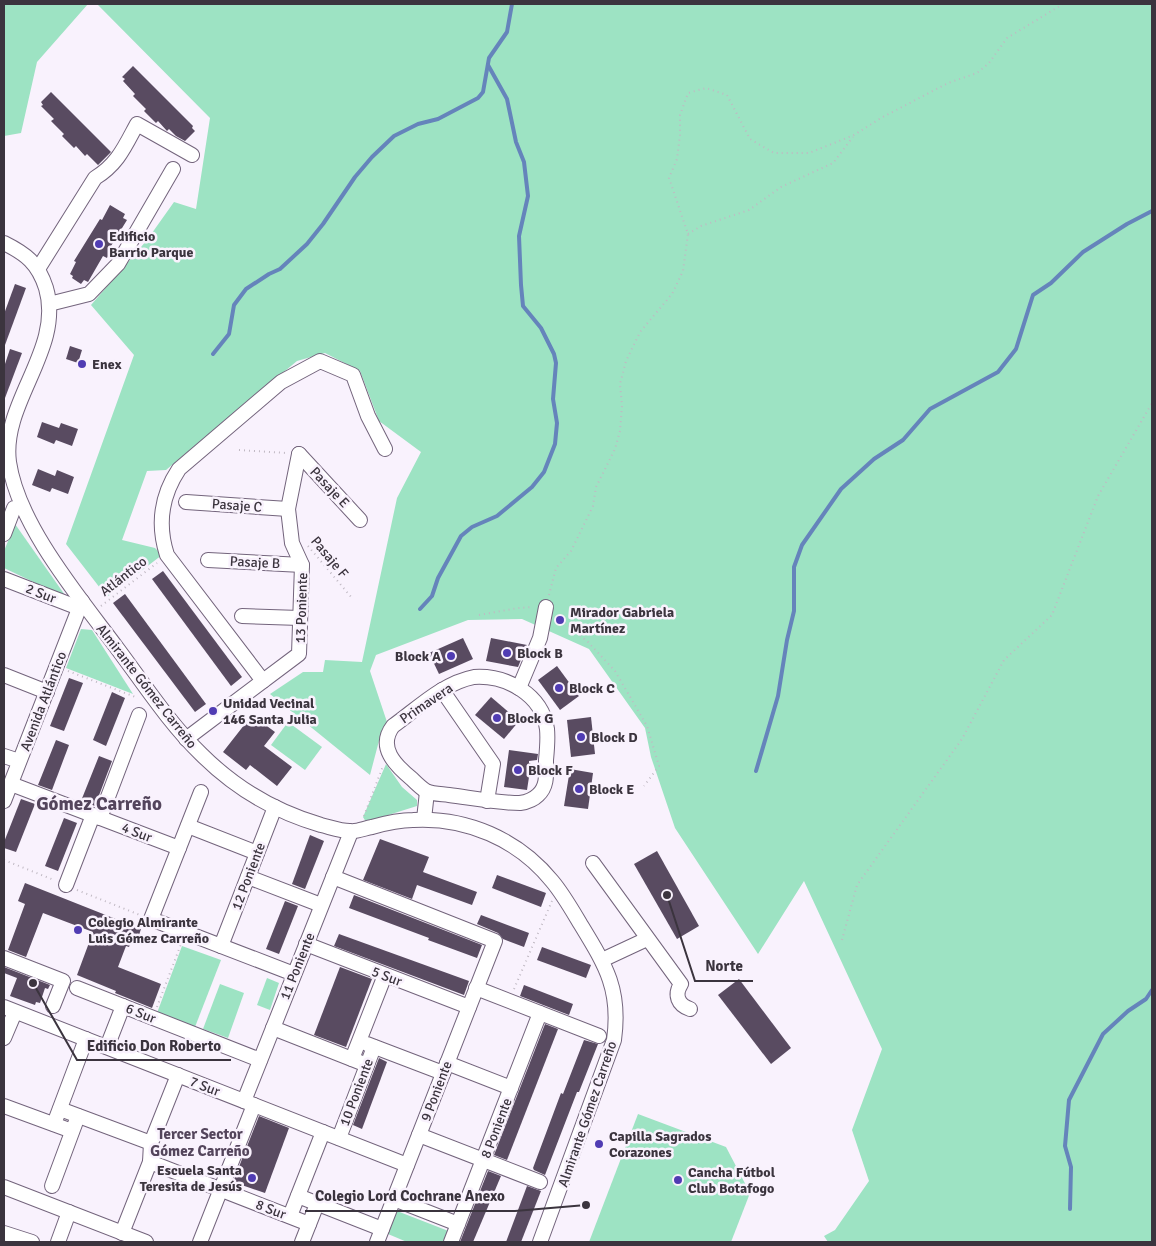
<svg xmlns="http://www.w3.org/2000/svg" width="1156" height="1246" font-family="Signika,sans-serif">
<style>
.green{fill:#9de3c3}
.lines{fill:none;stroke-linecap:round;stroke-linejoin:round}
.stream{stroke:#6584bb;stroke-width:4}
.building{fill:#594b61}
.minor-casing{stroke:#73647c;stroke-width:16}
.path{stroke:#c0b9c3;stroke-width:2;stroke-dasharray:1 4;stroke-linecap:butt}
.minor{stroke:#fff;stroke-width:14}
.poi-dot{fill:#503cb3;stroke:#f9f2fd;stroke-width:2}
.labels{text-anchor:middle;stroke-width:5;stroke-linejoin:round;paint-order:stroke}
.poi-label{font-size:14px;font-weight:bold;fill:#3b343e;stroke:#f9f2fd;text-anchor:start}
.street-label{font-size:14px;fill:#3b343e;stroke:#f9f2fd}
.neighbourhood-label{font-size:15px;font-weight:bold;fill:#54455c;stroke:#f9f2fd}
.district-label{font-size:19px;font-weight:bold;fill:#54455c;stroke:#f9f2fd}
.leader{fill:none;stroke:#3b343e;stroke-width:2}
.callout-dot{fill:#3b343e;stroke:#f9f2fd;stroke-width:2}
.callout-label{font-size:15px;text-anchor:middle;font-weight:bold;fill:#3b343e;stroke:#f9f2fd;stroke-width:5;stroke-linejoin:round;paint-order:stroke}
</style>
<rect width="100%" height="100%" fill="#f9f2fd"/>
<g class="green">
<polygon points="4,4 88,4 37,62 21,133 4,136"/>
<polygon points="97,4 1152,4 1152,1242 828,1242 824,1236 835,1230 869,1181 852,1130 882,1049 804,881 758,954 675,828 651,757 645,728 589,649 522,619 468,620 376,655 370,671 387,722 380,737 370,775 270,694 303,672 323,672 325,660 362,662 397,498 421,452 379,421 360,371 325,353 297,361 166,470 147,471 122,540 155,548 162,555 107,597 66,544 134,355 91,305 147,240 174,202 196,209 210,118"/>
<polygon points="15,524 67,598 4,568 4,551"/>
<polygon points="81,629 92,630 133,694 66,668"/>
<polygon points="288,722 322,747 305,770 271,745"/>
<polygon points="386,764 402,787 417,800 417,806 366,822 363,817"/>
<polygon points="182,946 221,960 195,1027 157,1013"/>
<polygon points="267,978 279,983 270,1010 257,1005"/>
<polygon points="220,984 244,993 228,1038 203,1029"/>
<polygon points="638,1114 726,1147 750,1193 731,1242 589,1242"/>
<polygon points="397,1211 451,1232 448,1242 407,1242 388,1234"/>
</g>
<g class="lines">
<g class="stream">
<polyline points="213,354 229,334 234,305 246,289 269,274 280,269 307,244 323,224 355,177 372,157 394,136 418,124 438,119 478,98 483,92 489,58 507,32 512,4"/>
<polyline points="420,609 432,596 438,578 461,536 472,527 497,516 532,487 544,472 555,444 557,423 553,399 556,363 554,354 541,328 523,306 521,285 519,236 528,196 524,162 516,142 507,99 488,65"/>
<polyline points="756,771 778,696 787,640 794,611 794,567 802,545 841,489 874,459 903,440 930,409 998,372 1016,349 1033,295 1051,283 1083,252 1127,224 1152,211"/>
<polyline points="1070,1209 1071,1167 1065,1146 1069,1100 1103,1034 1128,1011 1146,999 1152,990"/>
</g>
</g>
<g class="building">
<polygon points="133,66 193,126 192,128 195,131 185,141 176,136 169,129 167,131 158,121 156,123 144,111 146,109 133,96 135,94 123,81 125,79 122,77"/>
<polygon points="51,92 111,152 98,165 87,154 85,156 76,146 74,148 62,136 64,134 51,121 54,119 41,106 43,105 41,102"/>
<polygon points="110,205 125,214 123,218 127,220 111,246 113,248 107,258 103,256 88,282 84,280 81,284 72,278 73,276 70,274 76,262 74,261 100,219 102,220"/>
<polygon points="15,284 26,288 5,345 4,314"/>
<polygon points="70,346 82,350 78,363 66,359"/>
<polygon points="10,349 22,353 5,398 4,367"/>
<polygon points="42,422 59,428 61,423 78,429 72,446 56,440 54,444 37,437"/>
<polygon points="38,469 55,476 57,470 74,477 68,494 52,488 50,492 32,485"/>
<polygon points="163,571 242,677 231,686 152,579"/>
<polygon points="125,594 206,704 195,712 113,603"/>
<polygon points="463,638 473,659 439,674 429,653"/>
<polygon points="491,638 527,645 518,667 486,661"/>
<polygon points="557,666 579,696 560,710 538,680"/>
<polygon points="69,678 83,683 64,731 50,726"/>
<polygon points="112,692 125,698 106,746 93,740"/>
<polygon points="491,697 519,721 504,739 475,715"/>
<polygon points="252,715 275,732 264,746 292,767 277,786 250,765 246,770 223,752"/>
<polygon points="591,717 595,754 571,757 567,720"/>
<polygon points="56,740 69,745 52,790 38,785"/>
<polygon points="509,750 538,754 537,760 529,761 529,763 531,764 527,790 504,787"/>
<polygon points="99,756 112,761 95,806 81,801"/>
<polygon points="570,769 593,773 588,809 564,806"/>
<polygon points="21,799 35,804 16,852 4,848 4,842"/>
<polygon points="64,818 77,823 58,871 45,866"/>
<polygon points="310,835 324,841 305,889 292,884"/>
<polygon points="380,839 429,857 423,872 477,892 472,905 417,885 412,899 363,880"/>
<polygon points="657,851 699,926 677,939 634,864"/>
<polygon points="497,875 546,893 541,907 492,888"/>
<polygon points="25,883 141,929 136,944 131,942 129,947 126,946 118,967 161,984 152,1008 115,993 116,991 77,975 93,932 43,913 26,957 8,950 25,904 18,901"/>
<polygon points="354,895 482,945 477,958 428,940 429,938 349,908"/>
<polygon points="285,901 298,906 279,954 266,949"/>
<polygon points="481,915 529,933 524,947 503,939 498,933 477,924"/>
<polygon points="339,934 469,981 464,995 334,946"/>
<polygon points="542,947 591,965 586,978 537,960"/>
<polygon points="4,967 50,985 48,989 45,988 40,1003 36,1002 35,1005 10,996 17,978 4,973"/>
<polygon points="340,967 372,979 346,1047 314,1035"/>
<polygon points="739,979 791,1048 771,1064 718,995"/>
<polygon points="524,985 573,1004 569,1015 520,996"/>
<polygon points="545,1024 558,1029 507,1160 494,1155"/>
<polygon points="584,1040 598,1044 579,1092 577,1092 545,1175 534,1170 533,1168 561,1093 563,1094"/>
<polygon points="379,1058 387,1062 362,1129 353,1125"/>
<polygon points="259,1116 289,1128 265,1193 233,1182"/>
<polygon points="488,1171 501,1176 473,1242 460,1242"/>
<polygon points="527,1186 541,1191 521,1242 506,1242"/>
</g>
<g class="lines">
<defs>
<g id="minor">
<path d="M4,243C26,254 38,263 46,288C64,349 1,402 9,462C18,525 80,598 117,648C144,684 169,723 201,754C234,787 276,812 321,825C330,827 340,831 350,831C357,832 365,828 372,827C386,823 399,820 413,820C466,817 518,839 552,881C563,894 572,910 581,925C606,966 621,990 614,1040L540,1242"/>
<path d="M38,269L95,178C118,164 125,146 137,124L192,155"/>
<polyline points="49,304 89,294 118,264 173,169"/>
<polyline points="299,454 360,520"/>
<polyline points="186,502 288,509"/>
<polyline points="4,534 14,508"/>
<polyline points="208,560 302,565"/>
<polyline points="4,579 79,608"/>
<polyline points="242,616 300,618"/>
<polyline points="4,675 47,692"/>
<path d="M474,677C506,675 542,694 547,729C548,739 547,750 546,760C546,773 548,786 538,795C533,800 527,802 520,803C497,803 472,798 449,795C442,794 432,794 426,791C421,788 416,783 412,779C395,765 377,747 393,726C418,708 443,683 474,677Z"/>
<path d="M263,681L167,555C157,524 161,496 179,469L281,382L320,361L353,375L368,416L385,449"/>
<polyline points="519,688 540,638 546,607"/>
<polyline points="442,690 493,764 487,801"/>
<polyline points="186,739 299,654 302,565 292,543 288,509 299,454"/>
<polyline points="4,756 19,761"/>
<polyline points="11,784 179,848"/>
<polyline points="201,792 151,919 294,974"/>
<polyline points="4,801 82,601"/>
<polyline points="100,818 139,715"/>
<polyline points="424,819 427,792"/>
<polyline points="188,826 257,853"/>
<path d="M593,863L681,984C674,995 678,1005 690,1009"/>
<polyline points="248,877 321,905"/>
<polyline points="333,877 495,941 377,1242"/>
<polyline points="66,885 93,815"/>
<polyline points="306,944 469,1007"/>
<polyline points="221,946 275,807"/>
<polyline points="4,958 63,981 53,1006"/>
<polyline points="602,960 647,939"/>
<polyline points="77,988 260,1060"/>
<polyline points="476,988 599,1036"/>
<polyline points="4,1007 407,1165"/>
<polyline points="273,1028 367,1065"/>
<polyline points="4,1038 15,1012"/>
<polyline points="367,1044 443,1073"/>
<polyline points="107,1047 123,1006"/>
<polyline points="352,1059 385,975"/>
<polyline points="447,1063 511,1088"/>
<polyline points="244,1101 351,832"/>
<polyline points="4,1106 72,1131"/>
<polyline points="60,1109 151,1143"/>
<polyline points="54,1124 86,1039"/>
<polyline points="419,1135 540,1182"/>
<polyline points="339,1138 374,1047"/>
<polyline points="150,1162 309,1224"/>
<polyline points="52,1186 78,1116"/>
<polyline points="4,1187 146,1242"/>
<polyline points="298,1196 382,1229"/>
<polyline points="394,1199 458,1224"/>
<polyline points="290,1216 323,1132"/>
<polyline points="4,1233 32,1242"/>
<polyline points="122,1233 150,1162 151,1143 178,1075"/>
<polyline points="58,1242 69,1212"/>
<polyline points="200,1242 254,1105"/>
<polyline points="302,1242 317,1204"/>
<polyline points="451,1242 540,1013"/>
</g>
</defs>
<use href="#minor" class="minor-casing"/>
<g class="path">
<polyline points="688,234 701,226 749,210 781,187 833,163 853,137"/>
<polyline points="239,450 286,453"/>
<polyline points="308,546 352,598"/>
<polyline points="549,595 556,568 571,551 593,506 596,487 615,449 620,431 622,406 620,384 626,361 640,332 672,294 683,271 688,234 669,178 677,159 680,135 680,115 688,93 706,88 727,95 750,139 774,153 809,153 854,135 881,118 948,83 977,73 989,63 1007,38 1063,4"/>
<polyline points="101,606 157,563"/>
<polyline points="479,615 518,608 533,607"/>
<polyline points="557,616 588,642 615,671 647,726 659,766 644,786"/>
<polyline points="68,671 138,698"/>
<polyline points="364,816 383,766"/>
<polyline points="4,860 54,880"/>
<polyline points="77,890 140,915"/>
<polyline points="842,940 857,885 962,739 1004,660 1052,615 1098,496 1152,403"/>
<polyline points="514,989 552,901"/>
<polyline points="157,1007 181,944"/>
</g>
<use href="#minor" class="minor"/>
</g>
<g class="poi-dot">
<circle cx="99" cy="244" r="5"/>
<circle cx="82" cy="364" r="5"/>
<circle cx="560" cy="620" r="5"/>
<circle cx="507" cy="653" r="5"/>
<circle cx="451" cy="656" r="5"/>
<circle cx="559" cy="688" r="5"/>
<circle cx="213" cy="711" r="5"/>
<circle cx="497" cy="718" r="5"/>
<circle cx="581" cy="737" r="5"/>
<circle cx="518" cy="770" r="5"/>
<circle cx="579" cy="789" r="5"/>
<circle cx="78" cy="930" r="5"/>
<circle cx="599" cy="1144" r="5"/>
<circle cx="252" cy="1178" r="5"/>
<circle cx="678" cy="1180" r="5"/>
</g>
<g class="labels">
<g class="poi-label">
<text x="109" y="241">Edificio<tspan x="109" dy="16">Barrio Parque</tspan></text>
<text x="92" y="369">Enex</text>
<text x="570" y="617">Mirador Gabriela<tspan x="570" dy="16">Martínez</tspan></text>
<text x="517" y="658">Block B</text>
<text x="441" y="661" text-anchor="end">Block A</text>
<text x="569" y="693">Block C</text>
<text x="223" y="708">Unidad Vecinal<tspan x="223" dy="16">146 Santa Julia</tspan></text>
<text x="507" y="723">Block G</text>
<text x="591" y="742">Block D</text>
<text x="528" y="775">Block F</text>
<text x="589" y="794">Block E</text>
<text x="88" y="927">Colegio Almirante<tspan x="88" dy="16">Luis Gómez Carreño</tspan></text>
<text x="609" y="1141">Capilla Sagrados<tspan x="609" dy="16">Corazones</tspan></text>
<text x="242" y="1175" text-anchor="end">Escuela Santa<tspan x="242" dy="16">Teresita de Jesús</tspan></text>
<text x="688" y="1177">Cancha Fútbol<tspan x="688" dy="16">Club Botafogo</tspan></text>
</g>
<g class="street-label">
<text transform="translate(330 487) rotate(47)" y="5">Pasaje E</text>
<text transform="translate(237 505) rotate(4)" y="5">Pasaje C</text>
<text transform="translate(330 557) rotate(50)" y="5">Pasaje F</text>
<text transform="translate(255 562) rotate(3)" y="5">Pasaje B</text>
<text transform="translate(123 576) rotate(-38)" y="5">Atlántico</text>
<text transform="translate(41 593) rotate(21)" y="5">2 Sur</text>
<text transform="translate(301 608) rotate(-88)" y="5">13 Poniente</text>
<text transform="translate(147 686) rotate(52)" y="5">Almirante Gómez Carreño</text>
<text transform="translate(43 701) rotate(-69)" y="5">Avenida Atlántico</text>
<text transform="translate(426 703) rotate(-34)" y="5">Primavera</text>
<text transform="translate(137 832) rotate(21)" y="5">4 Sur</text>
<text transform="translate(248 876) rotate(-69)" y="5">12 Poniente</text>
<text transform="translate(297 966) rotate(-68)" y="5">11 Poniente</text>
<text transform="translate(387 976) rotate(21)" y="5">5 Sur</text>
<text transform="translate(141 1013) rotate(22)" y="5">6 Sur</text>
<text transform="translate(205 1086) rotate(21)" y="5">7 Sur</text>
<text transform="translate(436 1091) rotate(-69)" y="5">9 Poniente</text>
<text transform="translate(356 1092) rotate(-69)" y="5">10 Poniente</text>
<text transform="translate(587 1114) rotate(-71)" y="5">Almirante Gómez Carreño</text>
<text transform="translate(496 1128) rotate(-69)" y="5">8 Poniente</text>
<text transform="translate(271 1209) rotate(21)" y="5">8 Sur</text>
</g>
<g class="neighbourhood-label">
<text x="200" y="1139">Tercer Sector<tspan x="200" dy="17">Gómez Carreño</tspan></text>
</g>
<g class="district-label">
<text x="99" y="810">Gómez Carreño</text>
</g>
</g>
<path class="leader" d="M667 895L695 981H753M33 983L77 1060H231M586 1205L515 1211H305"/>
<g class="callout-dot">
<circle cx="667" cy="895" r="5"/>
<circle cx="33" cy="983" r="5"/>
<circle cx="586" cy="1205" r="5"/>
</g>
<g class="callout-label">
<text x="724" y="971">Norte</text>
<text x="154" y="1051">Edificio Don Roberto</text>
<text x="410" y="1201">Colegio Lord Cochrane Anexo</text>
</g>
<rect width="1156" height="1246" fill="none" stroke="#3b343e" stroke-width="10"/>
</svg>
